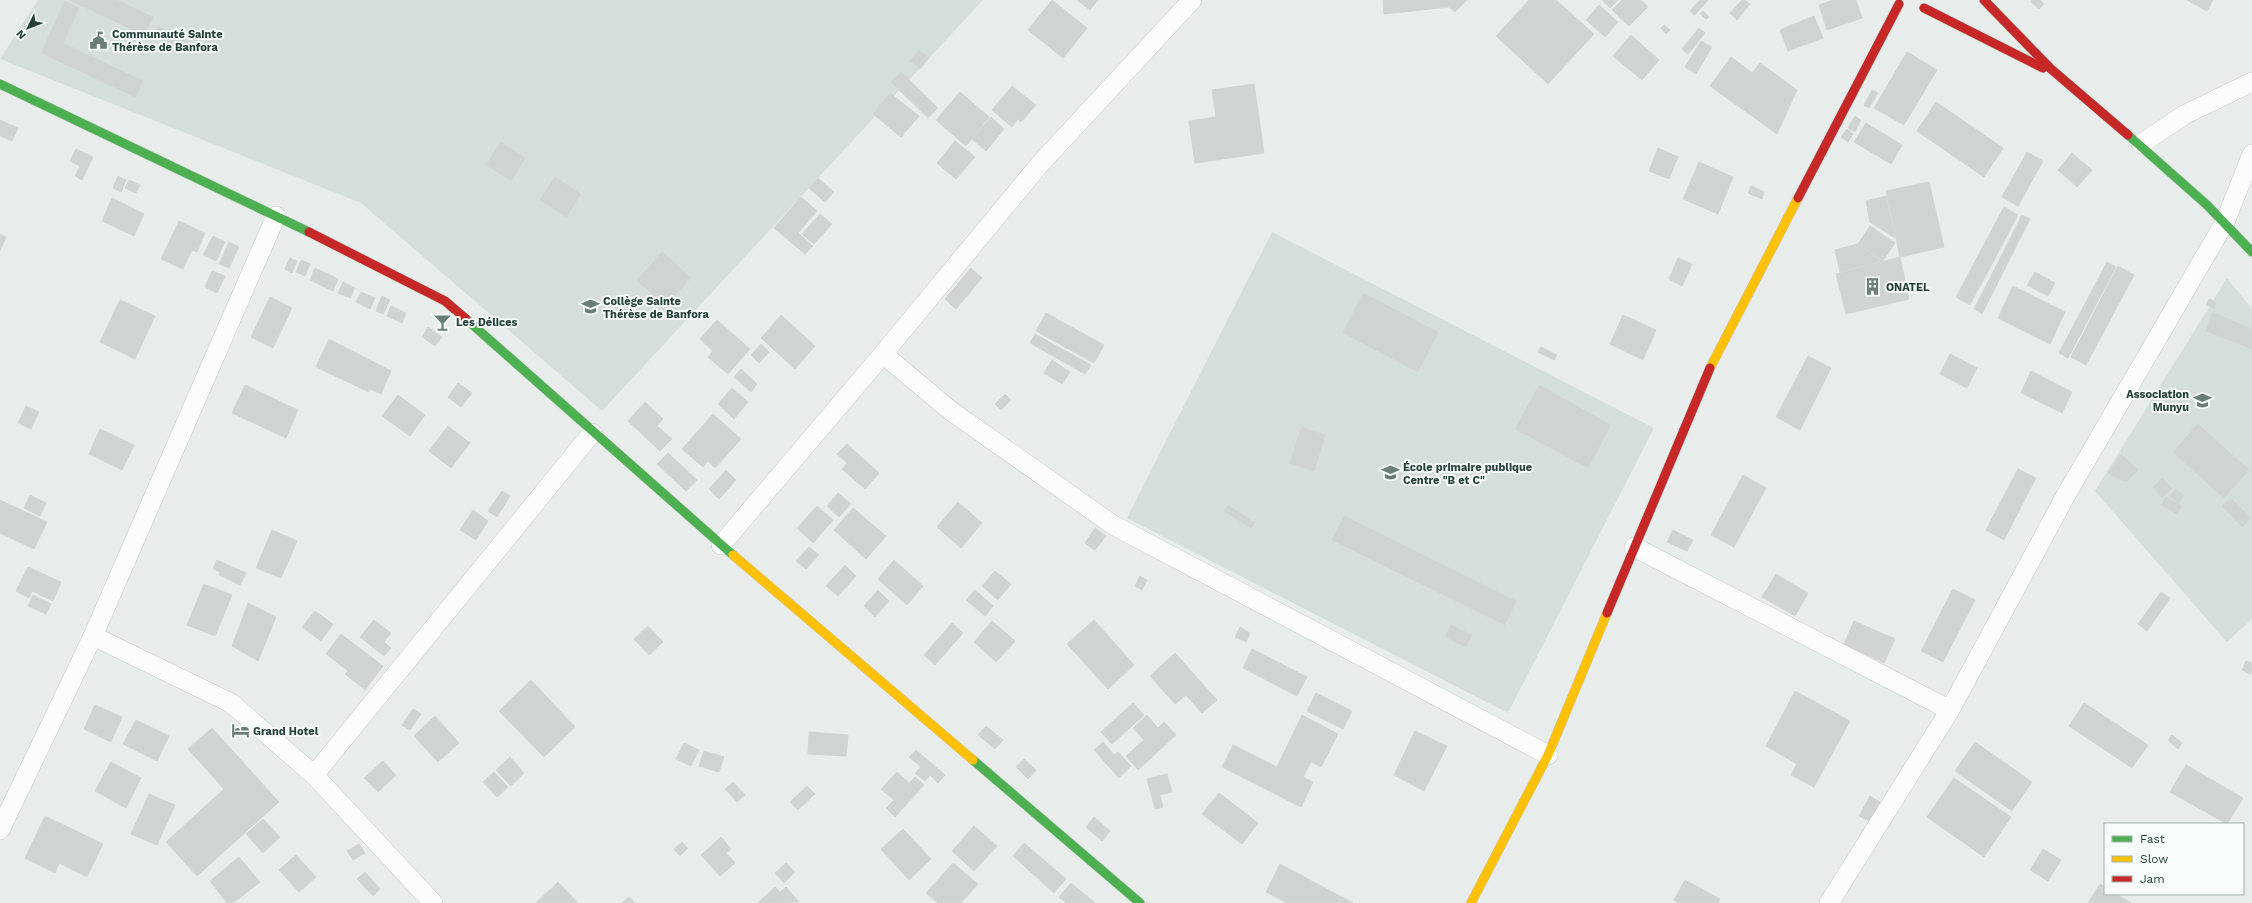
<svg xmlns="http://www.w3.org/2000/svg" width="2252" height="903" font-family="'Work Sans',sans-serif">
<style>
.built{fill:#d6dedb}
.building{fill:#cfd4d2;stroke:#d1d6d4}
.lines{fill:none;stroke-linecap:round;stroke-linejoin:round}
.street-casing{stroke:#c5cac8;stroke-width:20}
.fast-casing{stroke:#c3cbc8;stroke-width:10}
.slow-casing{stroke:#c3cbc8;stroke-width:10}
.jam-casing{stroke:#c3cbc8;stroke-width:10}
.street{stroke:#fcfcfc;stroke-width:19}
.fast{stroke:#4caf50;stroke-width:9}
.slow{stroke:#ffc107;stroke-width:9}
.jam{stroke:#c62828;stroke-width:9}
.labels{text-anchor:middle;stroke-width:4;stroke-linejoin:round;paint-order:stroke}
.poi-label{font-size:11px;font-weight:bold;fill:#24423a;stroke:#f7fbf9;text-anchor:start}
</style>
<rect width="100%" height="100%" fill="#e8edeb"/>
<g class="built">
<polygon points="38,0 983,0 602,411 361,203 0,59"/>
<polygon points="1272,232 1654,428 1508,713 1127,518"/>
<polygon points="2227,278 2252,309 2252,619 2227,642 2095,491"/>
</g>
<g class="building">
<polygon points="69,0 117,0 153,17 144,35"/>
<polygon points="1052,0 1087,28 1063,58 1028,30"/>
<polygon points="1077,0 1098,0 1090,10"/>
<polygon points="1383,0 1467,0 1455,12 1449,7 1384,14"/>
<polygon points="1529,0 1556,0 1594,34 1548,84 1496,36"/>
<polygon points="1602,0 1618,0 1610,8"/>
<polygon points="1622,0 1641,0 1648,7 1629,26 1612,10"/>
<polygon points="1700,0 1708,0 1695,15 1690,11"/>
<polygon points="1742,0 1745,0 1750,4 1737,20 1730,13"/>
<polygon points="1833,0 1856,0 1862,18 1827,30 1819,5"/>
<polygon points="2032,0 2040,0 2044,4 2039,9 2031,2"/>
<polygon points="2187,0 2213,0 2207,11"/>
<polygon points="65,1 79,8 63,43 143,81 135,97 41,53"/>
<polygon points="1599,5 1618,22 1605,37 1586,20"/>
<polygon points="1703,11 1709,17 1706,19 1700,14"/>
<polygon points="1814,16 1823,38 1788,51 1780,30"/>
<polygon points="1664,25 1670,30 1666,34 1661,28"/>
<polygon points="158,26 188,41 183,51 153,36"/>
<polygon points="1699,28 1705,33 1688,54 1682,49"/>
<polygon points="1631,35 1659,60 1642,80 1613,56"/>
<polygon points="1701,41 1712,47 1696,74 1685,67"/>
<polygon points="919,50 929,58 920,69 910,61"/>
<polygon points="1907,52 1937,70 1904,125 1874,108"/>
<polygon points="1731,57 1752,73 1760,63 1797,90 1777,134 1710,86"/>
<polygon points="901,72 938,108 928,118 891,82"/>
<polygon points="1254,84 1264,153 1195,163 1189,121 1216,117 1212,90"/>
<polygon points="1012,86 1036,105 1021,122 1018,119 1012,127 992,110"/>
<polygon points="1872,90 1878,93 1869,108 1864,105"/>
<polygon points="960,92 989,117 966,146 936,120"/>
<polygon points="890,93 919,116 901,137 873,114"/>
<polygon points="1936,102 2003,148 1984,177 1917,131"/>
<polygon points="1855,116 1861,120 1855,132 1848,128"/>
<polygon points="991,117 1004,129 986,151 972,139"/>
<polygon points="0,120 18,128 12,141 0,136"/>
<polygon points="1866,123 1902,145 1891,164 1854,142"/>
<polygon points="1847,129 1853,134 1848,142 1841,137"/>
<polygon points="955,141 975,157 956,179 937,163"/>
<polygon points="501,142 525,158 511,181 486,165"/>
<polygon points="1658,148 1678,157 1669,179 1649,171"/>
<polygon points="76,149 93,157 82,180 75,176 80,166 70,161"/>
<polygon points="2027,152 2043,161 2018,206 2002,197"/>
<polygon points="2072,153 2092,170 2077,187 2058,170"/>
<polygon points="1699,162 1733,177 1718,214 1683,199"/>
<polygon points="118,176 126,180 121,192 113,188"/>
<polygon points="555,177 581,194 566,217 540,200"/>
<polygon points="818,178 834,192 825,202 809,188"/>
<polygon points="129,180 140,185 136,193 125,188"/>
<polygon points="1929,182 1944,247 1900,257 1886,191"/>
<polygon points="1751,186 1764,192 1762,199 1748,193"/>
<polygon points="1886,196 1895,238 1870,222 1866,201"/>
<polygon points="801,197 817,211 798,233 813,246 805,254 774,228"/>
<polygon points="112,198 144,214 134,236 102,221"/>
<polygon points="2004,207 2018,215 1970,305 1956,297"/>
<polygon points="820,214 832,224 814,244 802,234"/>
<polygon points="2022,215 2030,219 1982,314 1974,309"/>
<polygon points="179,221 205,233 197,252 192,250 183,269 161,259"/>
<polygon points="1870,226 1895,243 1883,261 1858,244"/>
<polygon points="0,234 6,237 0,251"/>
<polygon points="213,236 225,242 216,261 203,255"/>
<polygon points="229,242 239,247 229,268 219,264"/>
<polygon points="1857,244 1882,261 1840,272 1835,250"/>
<polygon points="662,252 691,278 665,306 637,280"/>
<polygon points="1900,257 1909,299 1846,314 1836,274"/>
<polygon points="290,258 297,261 292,273 285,269"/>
<polygon points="1678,258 1692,264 1682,286 1669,279"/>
<polygon points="301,260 310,264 305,276 296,272"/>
<polygon points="2107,262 2116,267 2068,358 2059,353"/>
<polygon points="2118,266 2134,275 2086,365 2071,357"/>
<polygon points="315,268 338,279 333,291 310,280"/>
<polygon points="971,268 982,278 956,309 945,299"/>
<polygon points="212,271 225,276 217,293 205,287"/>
<polygon points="2035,272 2055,283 2048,296 2027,285"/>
<polygon points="343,282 355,288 350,298 338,293"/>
<polygon points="2013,286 2065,312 2050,344 1998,318"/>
<polygon points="361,292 375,298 370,309 356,302"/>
<polygon points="1363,293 1438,332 1418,372 1343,333"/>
<polygon points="382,296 390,300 383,314 376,311"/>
<polygon points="270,297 292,308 273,348 251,337"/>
<polygon points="2209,299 2216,302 2214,308 2206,305"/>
<polygon points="120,300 155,316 135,359 100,342"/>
<polygon points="391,306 406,313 402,323 387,316"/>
<polygon points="2212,312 2252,329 2252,349 2206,331"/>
<polygon points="1046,313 1104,345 1094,363 1036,331"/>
<polygon points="781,315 815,346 795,369 761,338"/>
<polygon points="1623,315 1656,330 1643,360 1610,344"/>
<polygon points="717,320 750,349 728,374 708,357 713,351 700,339"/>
<polygon points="428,327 442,337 435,346 422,337"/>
<polygon points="1035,334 1091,365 1085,374 1030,343"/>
<polygon points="329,339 391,371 381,394 370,389 369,392 316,367"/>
<polygon points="761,344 769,352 759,363 751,355"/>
<polygon points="1541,347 1557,355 1554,360 1538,352"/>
<polygon points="1950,354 1977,368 1967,388 1940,374"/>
<polygon points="1808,356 1831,368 1800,430 1776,417"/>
<polygon points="1052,360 1070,372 1062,384 1044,373"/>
<polygon points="741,369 757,384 751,392 734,377"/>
<polygon points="2031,371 2072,392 2062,413 2021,393"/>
<polygon points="458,383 472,393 461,407 448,397"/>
<polygon points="245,385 298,410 286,438 232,413"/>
<polygon points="1539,385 1611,425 1588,468 1515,429"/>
<polygon points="732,388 748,402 734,419 718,404"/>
<polygon points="1005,394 1011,400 1001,410 995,404"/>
<polygon points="398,395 425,415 410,436 382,416"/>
<polygon points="645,402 663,419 657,426 672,439 660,451 628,421"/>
<polygon points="26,406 39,412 31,429 18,423"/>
<polygon points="713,414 741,439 715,468 708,461 703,467 682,449"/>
<polygon points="2198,424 2249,470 2224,498 2173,452"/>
<polygon points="448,426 470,443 451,468 429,451"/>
<polygon points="1301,427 1325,435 1314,471 1290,463"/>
<polygon points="100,429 134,445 122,470 89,454"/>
<polygon points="847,444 879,473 865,489 842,469 847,463 837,454"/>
<polygon points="668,453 697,480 686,491 657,464"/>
<polygon points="2121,454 2138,470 2126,482 2108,473"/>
<polygon points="2018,469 2036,478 2004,540 1986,530"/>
<polygon points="726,470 736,480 719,499 709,489"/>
<polygon points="1743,475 1766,488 1734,547 1711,535"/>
<polygon points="2162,478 2172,488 2162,497 2153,487"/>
<polygon points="2176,489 2184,496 2178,503 2170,496"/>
<polygon points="502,491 510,496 497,517 488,511"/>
<polygon points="838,493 851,504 839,517 827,506"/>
<polygon points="30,495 46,503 40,516 24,508"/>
<polygon points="2166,497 2182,506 2177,514 2161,505"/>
<polygon points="2231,498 2251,518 2242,527 2222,506"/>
<polygon points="0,500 47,522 34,549 0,533"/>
<polygon points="958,502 982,523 961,548 937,527"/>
<polygon points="1228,505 1255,523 1251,528 1224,511"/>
<polygon points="817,506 833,520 813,543 797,528"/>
<polygon points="853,508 886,536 866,559 834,530"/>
<polygon points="473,510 488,521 476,540 460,530"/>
<polygon points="1344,516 1516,601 1505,625 1332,540"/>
<polygon points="1095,528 1106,536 1095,550 1085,543"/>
<polygon points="272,530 297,541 281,578 256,568"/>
<polygon points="1673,530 1693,540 1687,551 1667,542"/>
<polygon points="809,547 819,555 806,569 796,561"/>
<polygon points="217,560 246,573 240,585 219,575 220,572 213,569"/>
<polygon points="894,560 923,586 907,605 878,579"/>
<polygon points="845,565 856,576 838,596 826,586"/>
<polygon points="28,567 61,582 53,601 32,591 29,598 16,591"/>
<polygon points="995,571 1011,584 998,600 982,586"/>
<polygon points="1776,574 1808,593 1795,616 1762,597"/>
<polygon points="1140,576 1147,580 1142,590 1135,586"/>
<polygon points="204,584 232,595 215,636 187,625"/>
<polygon points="1953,589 1975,600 1943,662 1921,651"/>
<polygon points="878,590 889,601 875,617 864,606"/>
<polygon points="975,590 993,606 985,616 966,600"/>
<polygon points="2161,592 2170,598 2147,631 2138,624"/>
<polygon points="33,595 51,604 46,614 28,606"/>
<polygon points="248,603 276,617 258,661 232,646"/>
<polygon points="315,611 333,624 321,641 302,627"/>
<polygon points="374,620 391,633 384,642 391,648 384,656 360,637"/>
<polygon points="1094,620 1134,665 1108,689 1067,644"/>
<polygon points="992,621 1015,641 996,662 974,642"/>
<polygon points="1854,621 1895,639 1884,663 1844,644"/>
<polygon points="952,623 963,633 935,665 924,655"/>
<polygon points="1451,625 1472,635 1466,647 1445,637"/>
<polygon points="648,626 663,642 649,655 634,639"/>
<polygon points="1240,627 1250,633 1246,642 1235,637"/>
<polygon points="341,634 383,666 365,690 345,674 348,671 326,654"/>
<polygon points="1252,649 1307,677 1297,696 1243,668"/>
<polygon points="1175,653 1217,700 1202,713 1186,695 1175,704 1150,676"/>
<polygon points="2246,661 2252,663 2251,674 2242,670"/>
<polygon points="531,680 575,727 544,757 499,711"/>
<polygon points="1795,691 1850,721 1814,787 1791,775 1797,764 1766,746"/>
<polygon points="1316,693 1352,711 1343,729 1307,711"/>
<polygon points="1133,703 1144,715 1112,744 1101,732"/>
<polygon points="2084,703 2148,745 2132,768 2069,726"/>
<polygon points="95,705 122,717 111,742 84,729"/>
<polygon points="413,709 421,714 410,730 402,725"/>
<polygon points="1147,715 1158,728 1164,722 1176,735 1138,770 1126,756 1144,740 1133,728"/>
<polygon points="1302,715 1338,734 1321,767 1311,762 1303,777 1313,782 1301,807 1222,767 1233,745 1277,767"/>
<polygon points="435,716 459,743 438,762 414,736"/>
<polygon points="136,720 169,736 157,761 123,744"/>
<polygon points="986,726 1003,740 995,749 978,735"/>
<polygon points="212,728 279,802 197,876 166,842 224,789 188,749"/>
<polygon points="1415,731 1447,746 1424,791 1394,775"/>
<polygon points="809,732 848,735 846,756 808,754"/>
<polygon points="2172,735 2182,743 2178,749 2168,740"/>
<polygon points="1103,742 1114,755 1118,752 1131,766 1119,778 1094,750"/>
<polygon points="1975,742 2032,782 2012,811 1955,771"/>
<polygon points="684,743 699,750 691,766 676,759"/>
<polygon points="916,750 945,775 938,783 930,775 925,781 915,773 921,767 909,757"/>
<polygon points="704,751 724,757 719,772 699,766"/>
<polygon points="510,757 524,773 511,786 496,770"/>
<polygon points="1024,759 1036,770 1028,779 1016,767"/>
<polygon points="383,761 396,775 378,792 364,778"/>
<polygon points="111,762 141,778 126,808 95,791"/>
<polygon points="2186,765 2243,798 2227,824 2170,792"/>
<polygon points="494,772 508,787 497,797 483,782"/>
<polygon points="897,772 909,783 915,777 924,785 895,817 886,808 894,800 881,789"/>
<polygon points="1167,774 1172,792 1160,795 1163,807 1155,809 1147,779"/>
<polygon points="1954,778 2011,817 1984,857 1927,817"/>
<polygon points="733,782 745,795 737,802 725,789"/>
<polygon points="807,786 815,794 798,810 790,802"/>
<polygon points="1219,793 1258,823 1242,844 1202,814"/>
<polygon points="149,794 175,805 157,845 131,834"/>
<polygon points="1870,796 1881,803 1871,822 1859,816"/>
<polygon points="45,816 103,844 87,877 59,863 55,873 25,858"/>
<polygon points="1094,817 1110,831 1102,841 1086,827"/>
<polygon points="263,819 280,837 263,853 246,834"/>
<polygon points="974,826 997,846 974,871 952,851"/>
<polygon points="903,829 931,859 909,880 881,849"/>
<polygon points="721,837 731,849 726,853 735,863 720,876 701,855"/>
<polygon points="682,842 688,848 680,856 674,849"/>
<polygon points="1024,843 1066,879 1054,893 1013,856"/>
<polygon points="359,844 365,853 353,860 347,851"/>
<polygon points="2043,849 2061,860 2048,881 2030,870"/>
<polygon points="296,855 316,877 299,892 279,870"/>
<polygon points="239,857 260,882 233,903 227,903 210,881"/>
<polygon points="786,863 795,872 784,883 775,873"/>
<polygon points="953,863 978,884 961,903 938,903 926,893"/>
<polygon points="1280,864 1353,903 1287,903 1266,892"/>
<polygon points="365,872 380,889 373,896 357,879"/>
<polygon points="1685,880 1720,899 1718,903 1679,903 1674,900"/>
<polygon points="558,882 578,903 536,903"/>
<polygon points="1071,883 1095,903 1066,903 1059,897"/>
<polygon points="2100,884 2105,887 2105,894 2116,894 2131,903 2088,903"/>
<polygon points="775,887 780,892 786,887 799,902 758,903"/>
<polygon points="629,897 635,903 622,903"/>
</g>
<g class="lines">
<defs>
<g id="street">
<polyline points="2141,144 2184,115 2252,82"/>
<polyline points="883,354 951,411 1113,525 1548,755"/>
<polyline points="721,545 883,354 1040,164 1192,0"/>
<polyline points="1634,547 1950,710"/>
<polyline points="93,636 231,703 314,775 433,903"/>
<polyline points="314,775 592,433"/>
<polyline points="0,830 93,636 276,216"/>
<polyline points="1829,903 1950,710 2066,495 2225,222 2252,154"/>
</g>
<g id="fast">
<polyline points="0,84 309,232"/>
<polyline points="2128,135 2207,205 2252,252"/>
<polyline points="466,319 733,555"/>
<polyline points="973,760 1140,903"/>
</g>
<g id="slow">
<polyline points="1710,368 1798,198"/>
<polyline points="733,555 973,760"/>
<polyline points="1471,903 1548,755 1607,613"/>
</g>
<g id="jam">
<polyline points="1984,0 2051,69 2128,135"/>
<polyline points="1924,8 2043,68"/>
<polyline points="1798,198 1899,4"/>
<polyline points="309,232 445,301 466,319"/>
<polyline points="1607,613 1710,368"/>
</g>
</defs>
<use href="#street" class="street-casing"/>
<use href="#fast" class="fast-casing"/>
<use href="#slow" class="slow-casing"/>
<use href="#jam" class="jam-casing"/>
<use href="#street" class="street"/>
<use href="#fast" class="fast"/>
<use href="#slow" class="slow"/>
<use href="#jam" class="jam"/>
</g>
<defs>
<symbol id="civic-bare" viewBox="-9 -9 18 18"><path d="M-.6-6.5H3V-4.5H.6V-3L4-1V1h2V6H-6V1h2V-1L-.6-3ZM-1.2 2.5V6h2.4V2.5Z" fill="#697e78" stroke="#f7fbf9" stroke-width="2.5" paint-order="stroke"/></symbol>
<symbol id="building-bare" viewBox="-9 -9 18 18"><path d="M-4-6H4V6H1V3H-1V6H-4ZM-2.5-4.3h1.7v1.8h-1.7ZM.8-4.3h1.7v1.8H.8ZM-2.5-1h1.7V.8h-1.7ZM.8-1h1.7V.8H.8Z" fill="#697e78" stroke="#f7fbf9" stroke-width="2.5" paint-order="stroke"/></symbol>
<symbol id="school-bare" viewBox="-9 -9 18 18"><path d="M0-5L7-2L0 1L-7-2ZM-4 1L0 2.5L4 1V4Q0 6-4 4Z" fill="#697e78" stroke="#f7fbf9" stroke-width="2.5" paint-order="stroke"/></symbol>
<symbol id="bar-bare" viewBox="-9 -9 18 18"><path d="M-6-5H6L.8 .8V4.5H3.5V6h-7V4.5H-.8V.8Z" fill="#697e78" stroke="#f7fbf9" stroke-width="2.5" paint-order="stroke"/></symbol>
<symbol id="hotel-bare" viewBox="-9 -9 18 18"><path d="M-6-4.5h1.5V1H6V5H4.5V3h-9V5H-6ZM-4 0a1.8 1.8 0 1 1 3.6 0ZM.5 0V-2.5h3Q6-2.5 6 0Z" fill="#697e78" stroke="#f7fbf9" stroke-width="2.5" paint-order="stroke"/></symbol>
</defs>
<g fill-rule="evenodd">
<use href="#civic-bare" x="86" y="28" width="25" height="25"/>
<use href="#building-bare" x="1860" y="274" width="25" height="25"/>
<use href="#school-bare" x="578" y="294" width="25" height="25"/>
<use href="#bar-bare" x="430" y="310" width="25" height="25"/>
<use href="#school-bare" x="2190" y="388" width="25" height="25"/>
<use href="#school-bare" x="1378" y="460" width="25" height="25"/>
<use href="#hotel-bare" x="228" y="718" width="25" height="25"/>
</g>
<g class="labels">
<g class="poi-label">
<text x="112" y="38">Communauté Sainte<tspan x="112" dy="13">Thérèse de Banfora</tspan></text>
<text x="1886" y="291">ONATEL</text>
<text x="603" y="305">Collège Sainte<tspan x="603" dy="13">Thérèse de Banfora</tspan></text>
<text x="456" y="326">Les Délices</text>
<text x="2189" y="398" text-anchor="end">Association<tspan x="2189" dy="13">Munyu</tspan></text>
<text x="1403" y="471">École primaire publique<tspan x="1403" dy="13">Centre "B et C"</tspan></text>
<text x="253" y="735">Grand Hotel</text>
</g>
</g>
<rect x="2104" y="823" width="140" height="72" fill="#f7fbf9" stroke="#a3b1ad"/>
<rect x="2112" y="836" width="20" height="6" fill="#4caf50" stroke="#a3b1ad"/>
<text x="2140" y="843" font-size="12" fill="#24423a">Fast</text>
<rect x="2112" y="856" width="20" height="6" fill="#ffc107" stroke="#a3b1ad"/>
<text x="2140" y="863" font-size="12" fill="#24423a">Slow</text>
<rect x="2112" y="876" width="20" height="6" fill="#c62828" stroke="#a3b1ad"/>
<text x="2140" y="883" font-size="12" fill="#24423a">Jam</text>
<g transform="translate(28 28) rotate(227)" stroke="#f7fbf9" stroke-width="3" paint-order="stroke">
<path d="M0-3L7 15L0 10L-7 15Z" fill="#24423a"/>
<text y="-6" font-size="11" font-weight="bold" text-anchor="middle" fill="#24423a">N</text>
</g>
</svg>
